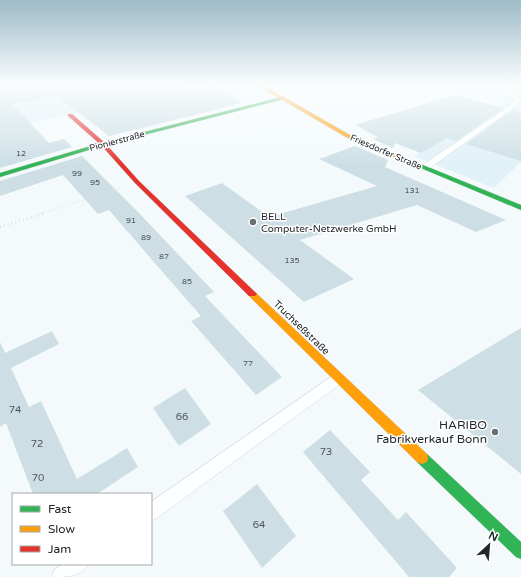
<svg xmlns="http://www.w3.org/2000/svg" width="521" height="577" font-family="'Varela Round',sans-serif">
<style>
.built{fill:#e0f1f7}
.building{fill:#cddfe5}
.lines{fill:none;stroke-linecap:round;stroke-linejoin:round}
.lane-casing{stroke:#d1d7d9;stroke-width:1}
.street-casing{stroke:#d1d7d9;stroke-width:2}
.fast-casing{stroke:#d1d7d9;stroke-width:1}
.slow-casing{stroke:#d1d7d9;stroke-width:1}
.jam-casing{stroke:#d1d7d9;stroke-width:1}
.path-far1{stroke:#dfe0e1;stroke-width:2;stroke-dasharray:0.5 2;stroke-linecap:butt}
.path{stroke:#dfe0e1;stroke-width:2.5;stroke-dasharray:1 3;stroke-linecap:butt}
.lane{fill:#fdfeff;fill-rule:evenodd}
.street{fill:#fdfeff;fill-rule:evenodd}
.fast{fill:#30b455;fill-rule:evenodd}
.slow{fill:#ff9f0a;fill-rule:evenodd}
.jam{fill:#e5322d;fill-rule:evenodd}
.poi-dot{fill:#6a7073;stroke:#fff;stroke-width:1.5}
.labels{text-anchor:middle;stroke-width:3;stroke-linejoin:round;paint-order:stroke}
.number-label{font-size:8px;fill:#4b5458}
.far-street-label{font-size:9px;fill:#202629;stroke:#fff}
.poi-label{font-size:10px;fill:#202629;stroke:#fff;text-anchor:start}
.street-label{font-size:10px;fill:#202629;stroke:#fff}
.near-number-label{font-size:10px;fill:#4b5458}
.near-poi-label{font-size:12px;fill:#202629;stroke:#fff;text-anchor:end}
</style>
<rect width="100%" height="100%" fill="#f4fafc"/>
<g class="built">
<polygon points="0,84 99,84 169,92 0,130"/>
<polygon points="208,84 232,84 244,92 200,101 186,88"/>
<polygon points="472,84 521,84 521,162 494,188 414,156 505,103 443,90 475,86"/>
</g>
<g class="building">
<polygon points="10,84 187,84 188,91 215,85 243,103 109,136 57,96 12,104 49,143 64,139 72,147 0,168 0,86"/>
<polygon points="454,95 504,108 456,141 447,138 421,153 395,143 393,148 373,139 378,137 355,125"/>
<polygon points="513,110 521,112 521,161 466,144"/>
<polygon points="355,146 388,160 385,167 506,220 476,232 417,205 300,240 354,279 304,302 185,196 222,183 269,217 377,186 319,159"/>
<polygon points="82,156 139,213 214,292 205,296 282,377 256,395 191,321 201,316 166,276 109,210 98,214 63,175 0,196 0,181"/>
<polygon points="521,328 521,474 418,390"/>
<polygon points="52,331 59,344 11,368 29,407 41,401 77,479 127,448 138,467 97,494 33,494 6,423 0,427 0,342 5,353"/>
<polygon points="185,388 211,424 179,446 153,408"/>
<polygon points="330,430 370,472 361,480 398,520 406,512 457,568 449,577 409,577 303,452"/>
<polygon points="257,484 296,536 262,568 223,511"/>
</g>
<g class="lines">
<defs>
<g id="lane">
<polygon points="521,85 521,89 511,90 521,99 515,107 427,170 421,170 421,166 511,105 515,99 504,90 504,88"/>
<polygon points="338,372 343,374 345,378 343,382 157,518 151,521 151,502"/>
<path d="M63,564H88C82,577 67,577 52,577L54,570Z"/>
</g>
<polygon id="street" points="285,84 284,86 263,90 257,87 261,84"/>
<g id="fast">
<polygon points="282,97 284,97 284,99 105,145 0,177 0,173 101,143"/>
<polygon points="397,156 401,156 521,205 521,210 397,158"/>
<polygon points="422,452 427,454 521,542 521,559 516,557 417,462 416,458 417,454"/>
</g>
<g id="slow">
<polygon points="255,84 261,84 350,135 402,157 397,158 346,137"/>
<polygon points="252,291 255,292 427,454 428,458 427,462 422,464 417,462 249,296 247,294 249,292"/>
</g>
<polygon id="jam" points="68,114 72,114 105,143 139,181 255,292 257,294 255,296 249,296 135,183 101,145 68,116"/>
</defs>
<use href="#lane" class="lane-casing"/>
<use href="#street" class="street-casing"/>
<use href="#fast" class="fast-casing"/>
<use href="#slow" class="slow-casing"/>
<use href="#jam" class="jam-casing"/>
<polyline class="path-far1" points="41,214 120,188"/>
<polyline class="path" points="0,227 45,213"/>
<use href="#lane" class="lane"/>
<use href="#street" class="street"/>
<use href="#fast" class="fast"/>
<use href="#slow" class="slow"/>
<use href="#jam" class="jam"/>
</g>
<linearGradient id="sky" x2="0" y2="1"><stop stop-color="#9dbbc8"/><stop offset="0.51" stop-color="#fafdfe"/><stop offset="1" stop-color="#fafdfe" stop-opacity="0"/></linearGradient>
<rect width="521" height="165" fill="url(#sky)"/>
<g class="poi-dot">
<circle cx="253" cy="222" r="4"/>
<circle cx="495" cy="432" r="4"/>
</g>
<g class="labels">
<g class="number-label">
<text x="21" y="156">12</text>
<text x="77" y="176">99</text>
<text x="95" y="185">95</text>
<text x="412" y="193">131</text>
<text x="131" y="223">91</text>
<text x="146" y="240">89</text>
<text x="164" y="259">87</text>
<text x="292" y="263">135</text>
<text x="187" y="284">85</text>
<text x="248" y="366">77</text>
</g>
<g class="far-street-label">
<text transform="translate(117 141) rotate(-15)" y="3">Pionierstraße</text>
<text transform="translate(386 152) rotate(23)" y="3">Friesdorfer Straße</text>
</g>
<g class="poi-label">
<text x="261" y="220">BELL<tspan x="261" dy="12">Computer-Netzwerke GmbH</tspan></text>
</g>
<g class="street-label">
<text transform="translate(302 327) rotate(44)" y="4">Truchseßstraße</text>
</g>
<g class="near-number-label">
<text x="15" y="413">74</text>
<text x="182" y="420">66</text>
<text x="37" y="447">72</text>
<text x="326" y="455">73</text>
<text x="38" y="481">70</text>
<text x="259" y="528">64</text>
</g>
<g class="near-poi-label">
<text x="487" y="429">HARIBO<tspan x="487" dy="14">Fabrikverkauf Bonn</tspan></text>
</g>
</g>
<rect x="12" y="493" width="140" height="72" fill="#ffffff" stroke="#a6a8a9"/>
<rect x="20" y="506" width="20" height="6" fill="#30b455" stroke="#a6a8a9"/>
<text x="48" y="513" font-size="12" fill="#202629">Fast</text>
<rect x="20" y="526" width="20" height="6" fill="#ff9f0a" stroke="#a6a8a9"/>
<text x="48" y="533" font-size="12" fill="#202629">Slow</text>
<rect x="20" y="546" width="20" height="6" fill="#e5322d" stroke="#a6a8a9"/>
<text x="48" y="553" font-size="12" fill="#202629">Jam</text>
<g transform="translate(489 545) rotate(26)" stroke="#ffffff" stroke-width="3" paint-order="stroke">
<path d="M0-3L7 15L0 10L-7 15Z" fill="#202629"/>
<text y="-6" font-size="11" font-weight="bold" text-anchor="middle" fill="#202629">N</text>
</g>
</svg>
